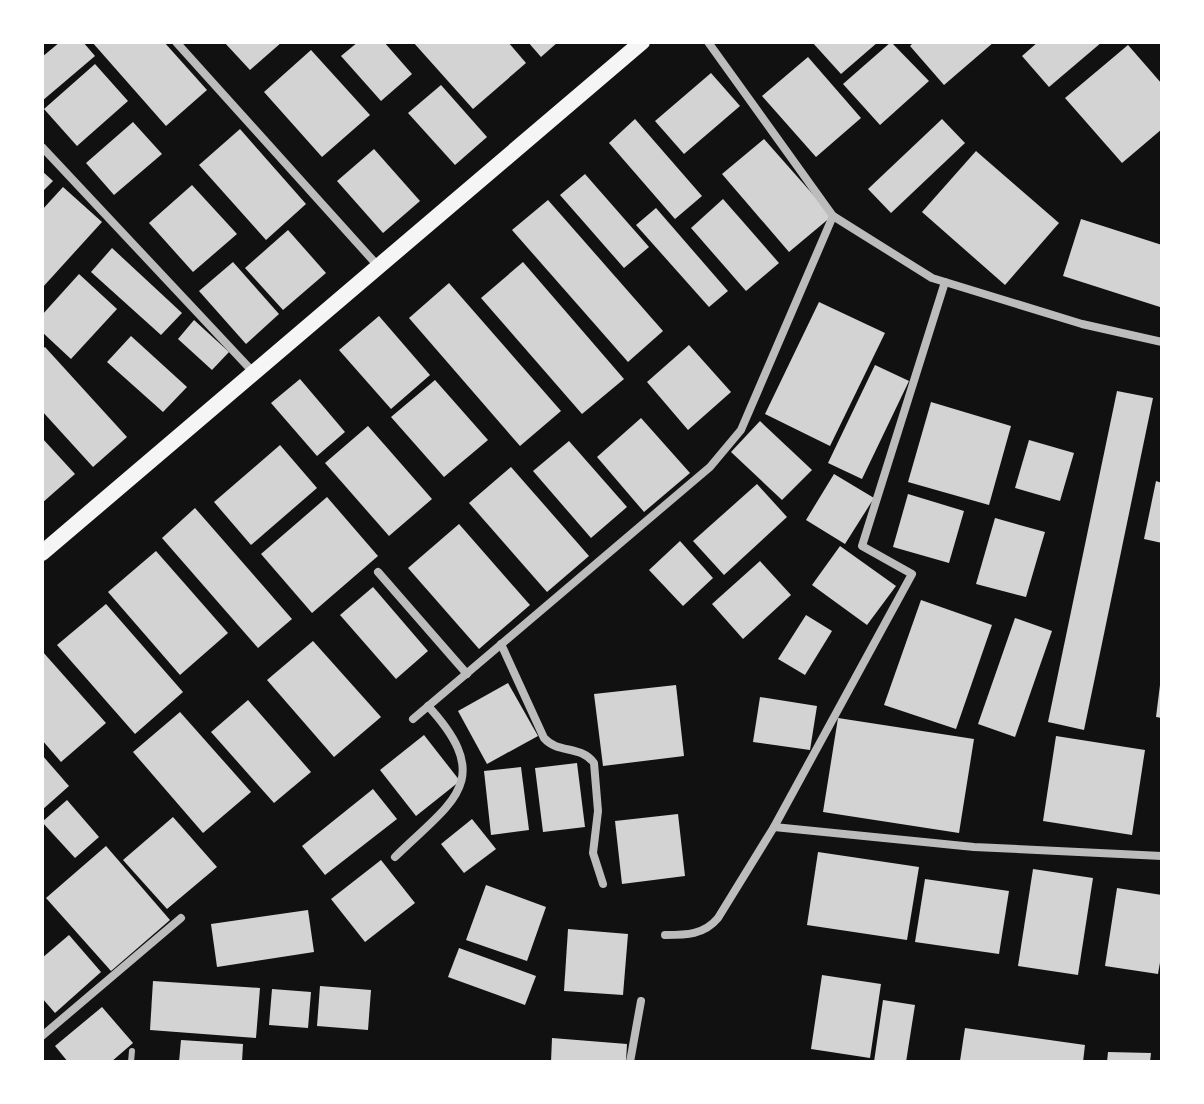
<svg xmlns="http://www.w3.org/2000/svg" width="1204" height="1104" font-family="Jost,sans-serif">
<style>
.building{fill:#d3d3d3}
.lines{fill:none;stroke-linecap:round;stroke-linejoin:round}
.service{stroke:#bcbcbc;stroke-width:6}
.minor{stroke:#bcbcbc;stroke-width:8}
.secondary{stroke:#f5f5f5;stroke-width:16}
</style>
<rect width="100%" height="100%" fill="#111"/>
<g class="building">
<polygon points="60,42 83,42 95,56 42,101 42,57"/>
<polygon points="92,42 164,42 207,90 166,126"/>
<polygon points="224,42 282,42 250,70"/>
<polygon points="358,42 384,42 412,74 381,101 341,56"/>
<polygon points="413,42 508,42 526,63 473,109"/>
<polygon points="528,42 558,42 541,57"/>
<polygon points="812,42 878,42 841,74"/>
<polygon points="891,42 929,81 880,125 843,84"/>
<polygon points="914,42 994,42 944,85 910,46"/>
<polygon points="1038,42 1102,42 1049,87 1022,56"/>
<polygon points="1128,45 1162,84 1162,129 1122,163 1065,98"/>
<polygon points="311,50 370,115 322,157 264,92"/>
<polygon points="808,57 861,118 816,157 762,96"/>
<polygon points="95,64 128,101 77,146 44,109"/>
<polygon points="711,73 740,106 684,154 655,121"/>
<polygon points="441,85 487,137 455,165 408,113"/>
<polygon points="635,119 702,196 675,219 609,143"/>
<polygon points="942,119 965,143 891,213 868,189"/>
<polygon points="133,122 162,154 114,195 86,163"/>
<polygon points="240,129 306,204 266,240 199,165"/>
<polygon points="764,139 832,216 789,252 722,174"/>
<polygon points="374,149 420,201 383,233 337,181"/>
<polygon points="976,151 1059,223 1005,285 922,212"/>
<polygon points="42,171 53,181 42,192"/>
<polygon points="585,174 649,247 624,268 560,195"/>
<polygon points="192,185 237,234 193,272 149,223"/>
<polygon points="63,187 102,222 42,288 42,210"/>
<polygon points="723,199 779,263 746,291 691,228"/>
<polygon points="548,200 663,331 628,362 512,230"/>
<polygon points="656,208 728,291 709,307 636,225"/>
<polygon points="1081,219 1162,245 1160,307 1063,276"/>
<polygon points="288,230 326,273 283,310 245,268"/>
<polygon points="112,248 182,313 161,335 91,272"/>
<polygon points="233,262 279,314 246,344 199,291"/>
<polygon points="523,262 624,379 582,414 481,298"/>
<polygon points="79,274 117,309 71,359 42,332 42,315"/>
<polygon points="449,283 561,411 520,446 409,318"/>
<polygon points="819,302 885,333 830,446 765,414"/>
<polygon points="379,316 430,375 391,409 339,350"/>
<polygon points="194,320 229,352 212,370 178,339"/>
<polygon points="131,336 187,387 163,412 107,362"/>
<polygon points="689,345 731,392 688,430 647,382"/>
<polygon points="45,347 127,437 93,467 42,411 42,349"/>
<polygon points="875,365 909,381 862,479 828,463"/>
<polygon points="300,379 345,432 317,456 271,403"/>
<polygon points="435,380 488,440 444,477 391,417"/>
<polygon points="1117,391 1153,398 1084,730 1048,722"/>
<polygon points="931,402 1011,426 989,505 908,482"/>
<polygon points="641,418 690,473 644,512 597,457"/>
<polygon points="760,421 812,470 782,500 731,452"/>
<polygon points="368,426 432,499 389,536 325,463"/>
<polygon points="42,438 75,474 42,503"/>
<polygon points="1029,440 1074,453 1060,501 1015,488"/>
<polygon points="569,441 627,507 591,538 533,471"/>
<polygon points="280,445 317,488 251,545 214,502"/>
<polygon points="511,467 589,556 547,592 469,503"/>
<polygon points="834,474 874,498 845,544 806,520"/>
<polygon points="1156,481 1162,483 1162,543 1144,539"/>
<polygon points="757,484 787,517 724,575 693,541"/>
<polygon points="908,494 964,511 949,563 893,547"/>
<polygon points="327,497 378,556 312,613 261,554"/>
<polygon points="195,508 292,619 258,648 162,538"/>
<polygon points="995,518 1045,532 1026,597 976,584"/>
<polygon points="459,524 530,605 479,649 408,568"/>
<polygon points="680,541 713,578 683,606 649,570"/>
<polygon points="840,546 896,586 867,625 812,585"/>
<polygon points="156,551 228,633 180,675 108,592"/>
<polygon points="760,561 791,595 743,639 712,604"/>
<polygon points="373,587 428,651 396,679 340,615"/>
<polygon points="921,600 992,625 956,729 884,705"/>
<polygon points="106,604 183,692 135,734 57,645"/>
<polygon points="806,615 832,631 805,675 778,659"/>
<polygon points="1015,618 1052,631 1015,737 978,724"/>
<polygon points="313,641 381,717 334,757 267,680"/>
<polygon points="42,651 106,723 61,762 42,740"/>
<polygon points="508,683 538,736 487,764 458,711"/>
<polygon points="676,685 684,756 603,766 594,694"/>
<polygon points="1160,685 1162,685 1162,718 1156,717"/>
<polygon points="760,697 817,706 810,750 753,742"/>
<polygon points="248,700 311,772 274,803 211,732"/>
<polygon points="180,712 251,792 203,833 133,752"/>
<polygon points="838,718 974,739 959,833 823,812"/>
<polygon points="424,735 460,781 416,816 380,770"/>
<polygon points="1056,736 1145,750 1132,835 1043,821"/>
<polygon points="42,755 69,786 42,810"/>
<polygon points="577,763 585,827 543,832 535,768"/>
<polygon points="521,767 529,830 491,835 484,771"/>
<polygon points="373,789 397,819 325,875 302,846"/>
<polygon points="67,800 99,837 75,858 42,822"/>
<polygon points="678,814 685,876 622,884 615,821"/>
<polygon points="173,817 217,867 167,909 123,860"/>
<polygon points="472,819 496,849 464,873 441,844"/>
<polygon points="106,846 170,920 111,971 46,898"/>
<polygon points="818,852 919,867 907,940 807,925"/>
<polygon points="381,860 415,903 365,942 331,899"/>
<polygon points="1033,869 1093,878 1078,975 1018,966"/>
<polygon points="925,879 1009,891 999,954 915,942"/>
<polygon points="486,885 546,907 527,961 466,940"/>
<polygon points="1117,888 1162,895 1162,951 1158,974 1105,966"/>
<polygon points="308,910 314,952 217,967 211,924"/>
<polygon points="568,929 628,934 623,995 564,991"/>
<polygon points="69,935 101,972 55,1013 42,998 42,958"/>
<polygon points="459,948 536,976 525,1005 448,977"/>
<polygon points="822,975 881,984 870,1058 811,1049"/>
<polygon points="153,981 260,988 256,1038 150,1030"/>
<polygon points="320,986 371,990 368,1030 317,1026"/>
<polygon points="272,989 311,992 308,1028 269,1025"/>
<polygon points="883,1000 915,1005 906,1062 874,1062"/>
<polygon points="102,1007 133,1043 111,1062 68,1062 55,1046"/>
<polygon points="965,1028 1085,1045 1083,1062 960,1061"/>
<polygon points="552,1038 627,1044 626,1062 551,1062"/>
<polygon points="181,1040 243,1044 242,1062 179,1062"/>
<polygon points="1108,1052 1151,1053 1150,1062 1107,1062"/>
</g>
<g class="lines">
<polyline class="service" points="131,1062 132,1051"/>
<g class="minor">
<polyline points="176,42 378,266"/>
<polyline points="708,42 833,216 932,278 1082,324 1162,342"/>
<polyline points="42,147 255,374"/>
<polyline points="945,282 862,546 912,574 774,827 974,847 1162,856"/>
<polyline points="378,572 467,674"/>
<path d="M501,644L544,738C558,754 581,745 594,763L598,811L593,853L603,884"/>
<polyline points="413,719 710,467 741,430 833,216"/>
<path d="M395,857C451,802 497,781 428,706"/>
<path d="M665,935C686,935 704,935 718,918L774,827"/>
<polyline points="42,1036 181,918"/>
<polyline points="630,1062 641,1001"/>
</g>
<polyline class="secondary" points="42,553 642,42"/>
</g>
<rect width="1204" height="1104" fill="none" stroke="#ffffff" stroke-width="88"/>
</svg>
